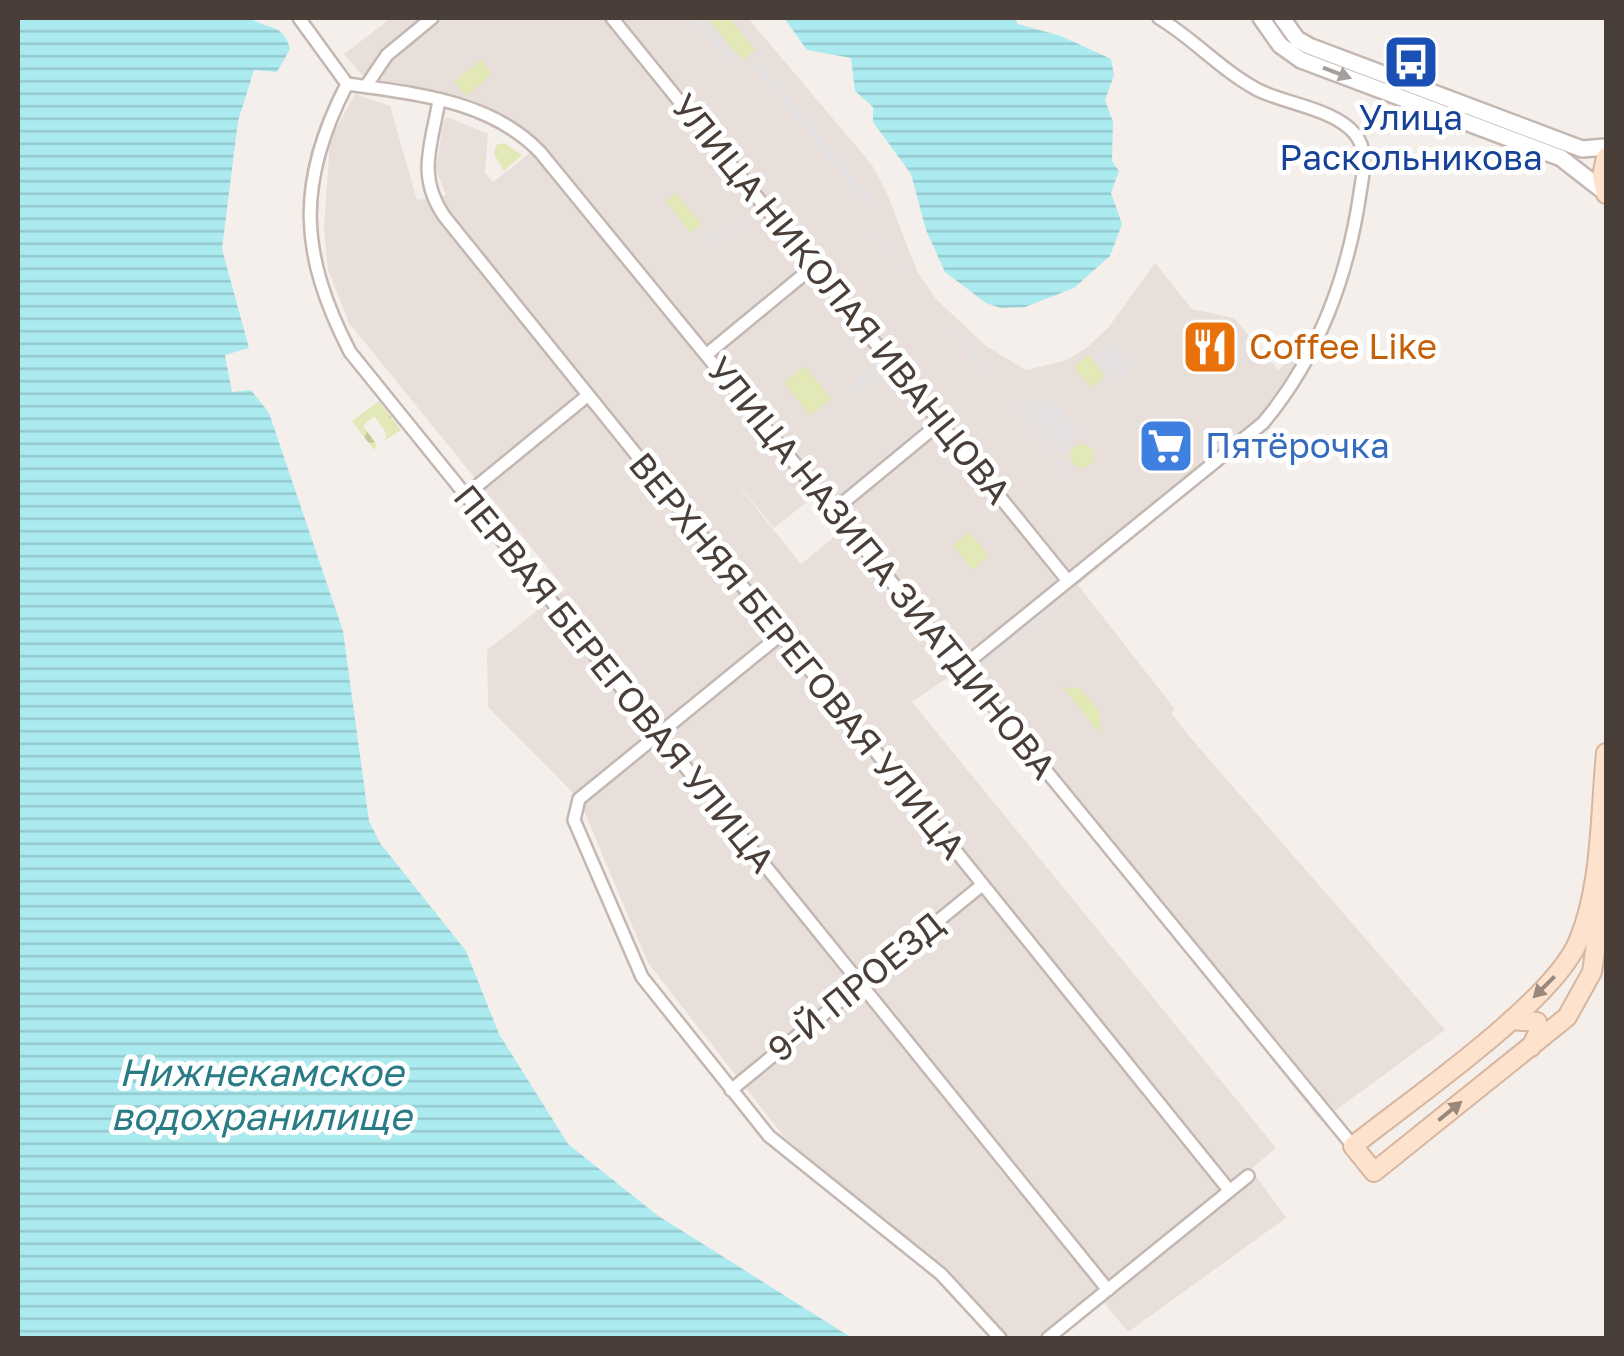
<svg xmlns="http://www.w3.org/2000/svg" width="1624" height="1356" font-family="'Golos Text',sans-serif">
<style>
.residential{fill:#e9dfda}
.forest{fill:url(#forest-firs)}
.park{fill:#e2e8b6}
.parking{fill:#e4e1e0}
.water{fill:url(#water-rules)}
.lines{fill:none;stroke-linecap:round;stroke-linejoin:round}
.minor-casing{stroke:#c4b7b1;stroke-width:16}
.tertiary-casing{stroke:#c4b7b1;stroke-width:20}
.secondary-casing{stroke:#d7b69f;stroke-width:22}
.minor{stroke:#fff;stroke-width:11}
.tertiary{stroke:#fff;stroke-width:15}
.secondary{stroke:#fde2ce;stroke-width:18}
.oneway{fill:#a49e9c}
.oneway2{fill:#9b887c}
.labels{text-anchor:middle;stroke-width:10;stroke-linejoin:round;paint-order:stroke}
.transit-label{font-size:35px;fill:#164399;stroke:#fff}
.street-label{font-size:35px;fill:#4a3e39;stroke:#fff}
.food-label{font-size:35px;fill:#c56008;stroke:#fff;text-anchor:start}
.shop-label{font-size:35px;fill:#366cbe;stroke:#fff;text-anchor:start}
.water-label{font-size:38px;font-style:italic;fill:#297b84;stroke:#fff}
</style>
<defs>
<pattern id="forest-firs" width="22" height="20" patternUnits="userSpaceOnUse" patternTransform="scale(2.5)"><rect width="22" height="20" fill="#e2e8b6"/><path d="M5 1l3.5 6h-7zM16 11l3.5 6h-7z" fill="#c3c89d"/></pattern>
<pattern id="water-rules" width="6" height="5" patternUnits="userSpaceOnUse" patternTransform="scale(2.5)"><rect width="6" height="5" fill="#abeaef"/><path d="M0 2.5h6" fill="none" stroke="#95cace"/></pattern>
</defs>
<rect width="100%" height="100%" fill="#f5efec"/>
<path class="residential" d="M 391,18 L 748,18 L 872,165 L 887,193 L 917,271 L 936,299 L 986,346 L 1026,370 L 1067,360 L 1086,348 L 1108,328 L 1155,263 L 1192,309 L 1234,318 L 1278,370 L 1302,349 L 1323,313 L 1349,235 L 1360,174 L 1357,145 L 1342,128 L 1257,94 L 1181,40 L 1187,31 L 1262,87 L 1344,117 L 1361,135 L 1368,162 L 1353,257 L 1334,313 L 1281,408 L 1257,435 L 1078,585 L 1174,708 L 1172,714 L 1189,736 L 1445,1030 L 1321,1121 L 817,494 L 774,528 L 718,460 L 801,564 L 839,533 L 952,675 L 912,702 L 1276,1148 L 1251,1169 L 1286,1218 L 1128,1332 L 1097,1294 L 1043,1338 L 1007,1338 L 953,1277 L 785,1138 L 648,963 L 579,799 L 488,707 L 487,650 L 565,589 L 349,323 L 328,270 L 324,228 L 330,140 L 355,94 L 390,106 L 417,200 L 446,195 L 436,170 L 443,122 L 448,117 L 488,134 L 485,173 L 493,182 L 540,145 L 518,125 L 472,100 L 378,83 L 360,73 L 344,54 Z"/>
<path class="forest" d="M 379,401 L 401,430 L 384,441 L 387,434 L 374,416 L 363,426 L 377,445 L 374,450 L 352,421 Z"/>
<path class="park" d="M 707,18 L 729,18 L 755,50 L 742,60 Z
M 481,60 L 492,74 L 466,96 L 454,82 Z
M 504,143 L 522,155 L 504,171 L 494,154 L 496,145 Z
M 676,193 L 701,224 L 691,233 L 666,202 Z
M 1088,355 L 1105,376 L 1091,388 L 1074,367 Z
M 805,366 L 831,399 L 810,416 L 784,383 Z
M1070 456a12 12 0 1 1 24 0a12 12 0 1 1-24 0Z
M 969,532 L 989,556 L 972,570 L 953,545 Z
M 1062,687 L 1081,689 L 1100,712 L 1101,735 Z"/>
<path class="parking" d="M 691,18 L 701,18 L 739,65 L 733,70 Z
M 759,60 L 877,205 L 871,211 L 753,66 Z
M 751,212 L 755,217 L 715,250 L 700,232 L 707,226 L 718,239 Z
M 871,225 L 911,274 L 906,278 L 867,229 Z
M 794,270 L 798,275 L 719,340 L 715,335 Z
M 953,326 L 998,381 L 993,385 L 948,329 Z
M 1113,341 L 1135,367 L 1116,383 L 1095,356 Z
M 879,362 L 887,372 L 855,397 L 847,387 Z
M 1052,397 L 1081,434 L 1059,451 L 1021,404 L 1040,399 L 1044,404 Z
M 1012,399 L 1076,479 L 1072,483 L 1007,403 Z
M 921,425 L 925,430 L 845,495 L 841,490 Z
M 1061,595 L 1065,600 L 985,665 L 981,660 Z"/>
<path class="water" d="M 18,18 L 249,18 C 267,29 285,24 290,49 L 277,72 L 254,70 L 238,121 L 222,249 L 249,348 L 225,355 L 232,392 L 251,390 L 269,413 L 343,631 L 369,821 L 380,843 L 466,951 L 499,1034 L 568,1144 L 657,1215 L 852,1338 L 18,1338 Z
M 784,18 L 1015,18 L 1018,24 L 1061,36 L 1111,59 L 1114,75 L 1105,100 L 1113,122 L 1112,161 L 1119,171 L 1111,193 L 1122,224 L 1110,256 L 1074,288 L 1025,307 L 1001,308 L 986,303 L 945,272 L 926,230 L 911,174 L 873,122 L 873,107 L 855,91 L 851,58 L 807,50 Z"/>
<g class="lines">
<g class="minor-casing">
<path id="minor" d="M 299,18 L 347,84
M 612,18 L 1068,581
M 347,84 C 416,94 490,100 540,152 L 1353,1146
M 347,84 C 296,183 299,253 350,352 L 1108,1290
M 366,86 L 387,55 L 432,18
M 439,100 C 432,144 416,175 444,216 L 1229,1190
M 706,355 L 814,266
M 466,495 L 587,396
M 833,511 L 941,422
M 779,636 L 579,799 L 574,820 L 642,977 L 769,1136 L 941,1274 L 1000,1338
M 962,667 L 1263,423 C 1318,358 1348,276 1360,193 C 1363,173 1369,151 1355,134 C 1335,109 1286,104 1258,90 C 1222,71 1194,39 1159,18
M 731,1090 L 982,885
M 1048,1338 L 1248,1176"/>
</g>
<g class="tertiary-casing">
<path id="tertiary" d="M 1261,18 L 1280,45 L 1301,60 L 1561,158 L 1606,193
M 1282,18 L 1297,39 L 1309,46 L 1582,149 L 1606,147"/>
</g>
<g class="secondary-casing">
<path id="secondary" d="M 1606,157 L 1602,176 L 1606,194
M 1606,753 C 1600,813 1602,886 1578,942 C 1552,1003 1409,1101 1353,1146 L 1374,1172 L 1567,1017 L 1592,972 L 1606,875
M 1511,1020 L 1537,1022 L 1539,1031 L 1531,1047"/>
</g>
<use href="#minor" class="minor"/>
<use href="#tertiary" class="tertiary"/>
<use href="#secondary" class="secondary"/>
</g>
<defs><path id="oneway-solid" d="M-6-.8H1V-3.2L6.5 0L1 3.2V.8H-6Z" transform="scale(2.5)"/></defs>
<use class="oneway" href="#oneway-solid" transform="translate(1337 73) rotate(21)"/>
<g class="oneway2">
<use href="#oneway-solid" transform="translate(1544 987) rotate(135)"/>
<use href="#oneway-solid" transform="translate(1450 1111) rotate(-39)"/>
</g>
<defs>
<g id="bus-square" transform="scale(2.875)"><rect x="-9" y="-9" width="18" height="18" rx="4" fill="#1a4fb4" stroke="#fff"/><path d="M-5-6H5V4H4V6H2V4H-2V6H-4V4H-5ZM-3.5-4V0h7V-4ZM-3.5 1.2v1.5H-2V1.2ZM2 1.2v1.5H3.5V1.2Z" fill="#fff"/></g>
<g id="restaurant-square" transform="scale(2.875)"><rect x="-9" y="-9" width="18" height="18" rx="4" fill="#e8710a" stroke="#fff"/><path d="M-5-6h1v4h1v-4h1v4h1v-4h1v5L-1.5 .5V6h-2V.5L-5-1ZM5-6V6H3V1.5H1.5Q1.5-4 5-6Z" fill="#fff"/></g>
<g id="supermarket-square" transform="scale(2.875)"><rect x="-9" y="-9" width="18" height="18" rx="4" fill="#3f7fe0" stroke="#fff"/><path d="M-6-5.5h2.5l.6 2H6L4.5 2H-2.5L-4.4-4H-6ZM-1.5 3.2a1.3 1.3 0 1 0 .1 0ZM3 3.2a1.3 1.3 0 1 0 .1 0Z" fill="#fff"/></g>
</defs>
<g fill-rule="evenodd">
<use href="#bus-square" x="1411" y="62"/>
<use href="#restaurant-square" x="1210" y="347"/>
<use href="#supermarket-square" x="1166" y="446"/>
</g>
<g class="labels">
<g class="transit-label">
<text x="1411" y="130">Улица<tspan x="1411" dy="40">Раскольникова</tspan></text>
</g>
<g class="street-label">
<text transform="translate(841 299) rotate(51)" y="12">УЛИЦА НИКОЛАЯ ИВАНЦОВА</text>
<text transform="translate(881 568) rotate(51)" y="12">УЛИЦА НАЗИПА ЗИАТДИНОВА</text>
<text transform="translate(797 656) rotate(51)" y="12">ВЕРХНЯЯ БЕРЕГОВАЯ УЛИЦА</text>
<text transform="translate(614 679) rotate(51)" y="12">ПЕРВАЯ БЕРЕГОВАЯ УЛИЦА</text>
<text transform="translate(856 987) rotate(-39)" y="12">9-Й ПРОЕЗД</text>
</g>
<g class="food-label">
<text x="1249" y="359">Coffee Like</text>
</g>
<g class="shop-label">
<text x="1205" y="458">Пятёрочка</text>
</g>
<g class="water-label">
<text x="261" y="1086">Нижнекамское<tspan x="261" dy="44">водохранилище</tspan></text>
</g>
</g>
<rect width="1624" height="1356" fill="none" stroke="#4a3e39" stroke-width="40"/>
</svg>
